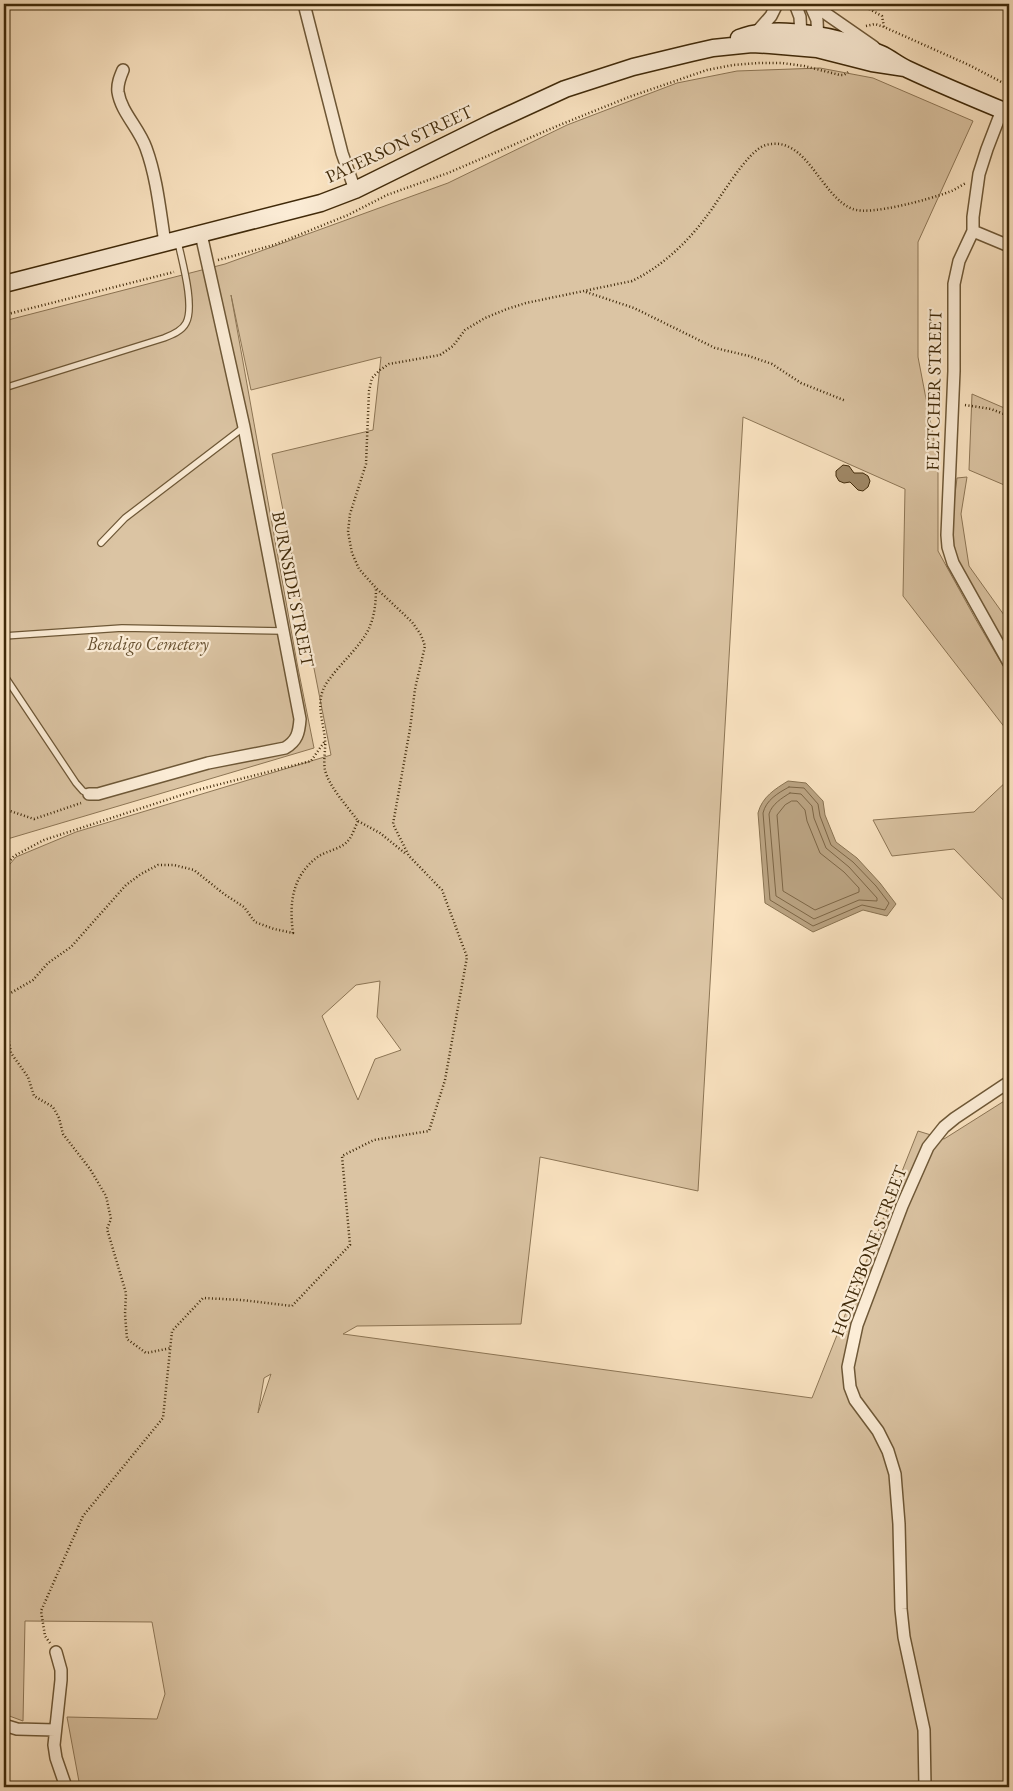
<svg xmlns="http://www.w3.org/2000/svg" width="1013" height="1791" font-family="'EB Garamond',serif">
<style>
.green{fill:#dbc4a3;stroke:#8d7656;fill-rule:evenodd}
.water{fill:#bba483;stroke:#897352}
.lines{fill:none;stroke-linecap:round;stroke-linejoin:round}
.shore{stroke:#7d6646;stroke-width:1}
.building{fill:#a18a69;stroke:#3f2909}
.lane-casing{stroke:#6e5837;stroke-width:8}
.street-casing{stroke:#6e5837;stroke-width:14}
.secondary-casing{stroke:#3f2909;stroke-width:19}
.path{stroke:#3f2909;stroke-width:2.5;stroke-dasharray:1 2.5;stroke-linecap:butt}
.lane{stroke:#fcedd7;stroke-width:5.5}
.street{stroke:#fcedd7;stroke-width:11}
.secondary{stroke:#fcedd7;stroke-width:16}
.labels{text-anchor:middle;stroke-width:4.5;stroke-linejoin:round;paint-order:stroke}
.street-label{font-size:18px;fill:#3f2909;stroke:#fcedd7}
.park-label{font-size:18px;font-style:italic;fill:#665030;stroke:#fcedd7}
</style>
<rect width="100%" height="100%" fill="#fbe4c2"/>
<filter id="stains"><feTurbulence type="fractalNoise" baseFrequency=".004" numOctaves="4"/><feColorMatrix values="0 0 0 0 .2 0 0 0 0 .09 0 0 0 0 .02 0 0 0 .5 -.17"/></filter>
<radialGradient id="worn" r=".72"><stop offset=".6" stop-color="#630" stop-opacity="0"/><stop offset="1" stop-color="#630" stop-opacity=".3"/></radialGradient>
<path class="green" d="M 820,68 L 873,78 L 973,121 L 918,242 L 918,357 L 938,461 L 938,551 L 975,618 L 1009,676 L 1009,733 L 903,596 L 905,489 L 743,417 L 698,1191 L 540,1157 L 521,1324 L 357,1326 L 343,1334 L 812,1398 L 918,1131 L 944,1139 L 1009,1098 L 1009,1787 L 80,1787 L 67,1717 L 157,1719 L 165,1694 L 152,1622 L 25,1621 L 23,1721 L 4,1714 L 4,871 L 16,857 L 76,832 L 331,755 L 272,454 L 373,430 L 381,357 L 251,390 L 231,295 L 297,663 L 314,748 L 4,840 L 4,321 L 225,264 L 448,183 L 567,125 L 677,83 L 737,71 ZM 380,981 L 377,1017 L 401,1050 L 375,1059 L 358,1100 L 322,1016 L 356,985 ZM 271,1374 L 258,1413 L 264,1378 Z
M 972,394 L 1009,410 L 1009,487 L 969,470 Z
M 967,477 L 961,514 L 969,566 L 1009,622 L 1009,652 L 959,563 L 950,537 L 957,478 Z
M 1009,779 L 1009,906 L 954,849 L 892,856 L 873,820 L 974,812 Z"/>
<path class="water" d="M 788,781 L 806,783 L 823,801 L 825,815 L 836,842 L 857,858 L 880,883 L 896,904 L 887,916 L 863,910 L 813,932 L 765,903 L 758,813 C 762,797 775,789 788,781 Z"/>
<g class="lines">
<path class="shore" d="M 789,787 L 804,788 L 818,804 L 820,816 L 831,845 L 853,862 L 876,886 L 889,903 L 885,910 L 862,905 L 813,926 L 770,900 L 763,813 C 766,800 778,793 789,787 Z
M 790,793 L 801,794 L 812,806 L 814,818 L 826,848 L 849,867 L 877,898 L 877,901 L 859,900 L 814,919 L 776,896 L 769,814 C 772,804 782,798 790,793 Z
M 792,801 L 797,801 L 805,810 L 807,821 L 820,853 L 844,872 L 859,888 L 859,892 L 815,910 L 783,891 L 777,815 L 785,805 Z"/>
</g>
<path class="building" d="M 843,465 L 849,466 L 854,473 L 863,473 L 868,476 L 870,481 L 868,487 L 863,491 L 858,490 L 850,482 L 844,483 L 839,481 L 836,476 L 836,471 Z"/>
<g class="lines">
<g class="lane-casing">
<path id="lane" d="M 4,388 L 164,338 C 172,335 182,331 186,323 C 195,306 182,261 178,242
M 101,543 L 125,518 L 244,427
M 4,636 L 122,628 L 283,631
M 4,675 L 76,783 L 83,791 L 89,794"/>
</g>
<g class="street-casing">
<path id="street" d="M 304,4 L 342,153 L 355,190
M 795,4 L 800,17 L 801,38
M 810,4 L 817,20 L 818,43
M 812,4 L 874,47
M 756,33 L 771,16 L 777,4
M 123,70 C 120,77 117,84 118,92 C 121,112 139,128 146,148 C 157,178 160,212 165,243
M 1002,110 L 987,149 L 979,174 L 973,217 L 973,231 L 959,261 L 954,284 L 954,371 L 947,535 L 948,547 L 953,563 L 1009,663
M 973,231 L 1009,246
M 89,794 L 98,794 L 208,763 L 285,748 C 297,741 299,733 300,719 L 244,427 L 201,234
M 56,1652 L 61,1670 L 61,1680 L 54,1745 L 56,1758 L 66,1787
M 4,1725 L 17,1729 L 55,1730
M 925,1787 L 924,1730 L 904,1637 L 901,1609 L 899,1524 L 895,1474 L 888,1451 L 878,1431 L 855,1400 L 850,1387 L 848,1367 L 857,1325 L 902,1206 L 928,1147 L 944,1127 L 955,1118 L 1009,1082"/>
</g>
<g class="secondary-casing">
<path id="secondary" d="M 739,38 C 777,23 844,37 881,54 C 890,58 898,65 907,69 C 941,85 975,99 1009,113
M 4,284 L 321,203 L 355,190 L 491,123 L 565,89 L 633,67 L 691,53 L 713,48 L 752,44 L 770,45 L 817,49 L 872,63 L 905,68"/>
</g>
<path class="path" d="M 860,4 L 882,16 L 884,27
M 866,26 L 875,24 L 884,27 L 969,65 L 1009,86
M 218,260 L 274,245 L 348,215 L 387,195 L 448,173 L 562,124 L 629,97 L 707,70 L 733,65 L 759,63 L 782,63 L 804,66 L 840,75 L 844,75 L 848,72
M 586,292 L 634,308 L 715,348 L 749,356 L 772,364 L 801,383 L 846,401
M 4,315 L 174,272
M 965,405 L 991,409 L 1009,416
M 4,809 L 34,819 L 81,803
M 358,821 L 380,833 L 406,854
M 4,868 L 14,856 L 44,840 L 197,790 L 311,761 L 325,741
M 4,1000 L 9,994 L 33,980 L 48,963 L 71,947 L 126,885 L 141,874 L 158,865 L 174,865 L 194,870 L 224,894 L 244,907 L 255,922 L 274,929 L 293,933 C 289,903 292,875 319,856 C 327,851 340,849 347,842 C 352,837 355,827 358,821 C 348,807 329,787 325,770 C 323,760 326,749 325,739 C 323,720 315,702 326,684 C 339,664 362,646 370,626 C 375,614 376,600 376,588
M 4,1032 L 9,1042 L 11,1053 L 28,1077 L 34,1096 L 53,1107 L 59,1118 L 63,1134 L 90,1169 L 106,1196 L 111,1219 L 107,1229 L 126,1293 L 125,1314 L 127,1339 L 146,1353 L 171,1348
M 50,1643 L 45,1636 L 41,1611 L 83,1516 L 163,1418 L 172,1331 L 203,1298 L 242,1300 L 292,1306 L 350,1245 L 342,1156 L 374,1140 L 429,1131 L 445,1080 L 467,957 L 442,890 L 409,856 L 393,824 L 410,729 L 415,689 L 425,646 L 421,635 L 412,622 L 376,588 L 359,569 L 352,553 L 348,532 L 350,514 L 366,464 L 369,391 L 372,378 L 380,370 L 389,364 L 440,355 L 453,346 L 465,330 L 485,318 L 507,309 L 526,303 L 632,281 C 661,267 687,243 706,217 C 719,201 747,150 766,145 C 807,134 821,198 853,209 C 870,216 930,199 949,192 C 955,190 960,186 966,183"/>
<use href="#lane" class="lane"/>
<use href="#street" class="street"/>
<use href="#secondary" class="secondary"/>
</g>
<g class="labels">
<g class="street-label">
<text transform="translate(399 144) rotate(-25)" y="6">PATERSON STREET</text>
<text transform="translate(934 390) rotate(-89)" y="6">FLETCHER STREET</text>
<text transform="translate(293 589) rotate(79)" y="6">BURNSIDE STREET</text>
<text transform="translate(869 1251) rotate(-69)" y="6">HONEYBONE STREET</text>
</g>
<g class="park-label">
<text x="148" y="650">Bendigo Cemetery</text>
</g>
</g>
<rect width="1013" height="1791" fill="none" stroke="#fbe4c2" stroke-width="20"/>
<rect x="5" y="5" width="1003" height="1781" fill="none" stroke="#3f2909" stroke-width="2.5"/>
<rect x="10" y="10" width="993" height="1771" fill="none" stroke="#3f2909"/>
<rect width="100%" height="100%" filter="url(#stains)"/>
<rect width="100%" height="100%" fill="url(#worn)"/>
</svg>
